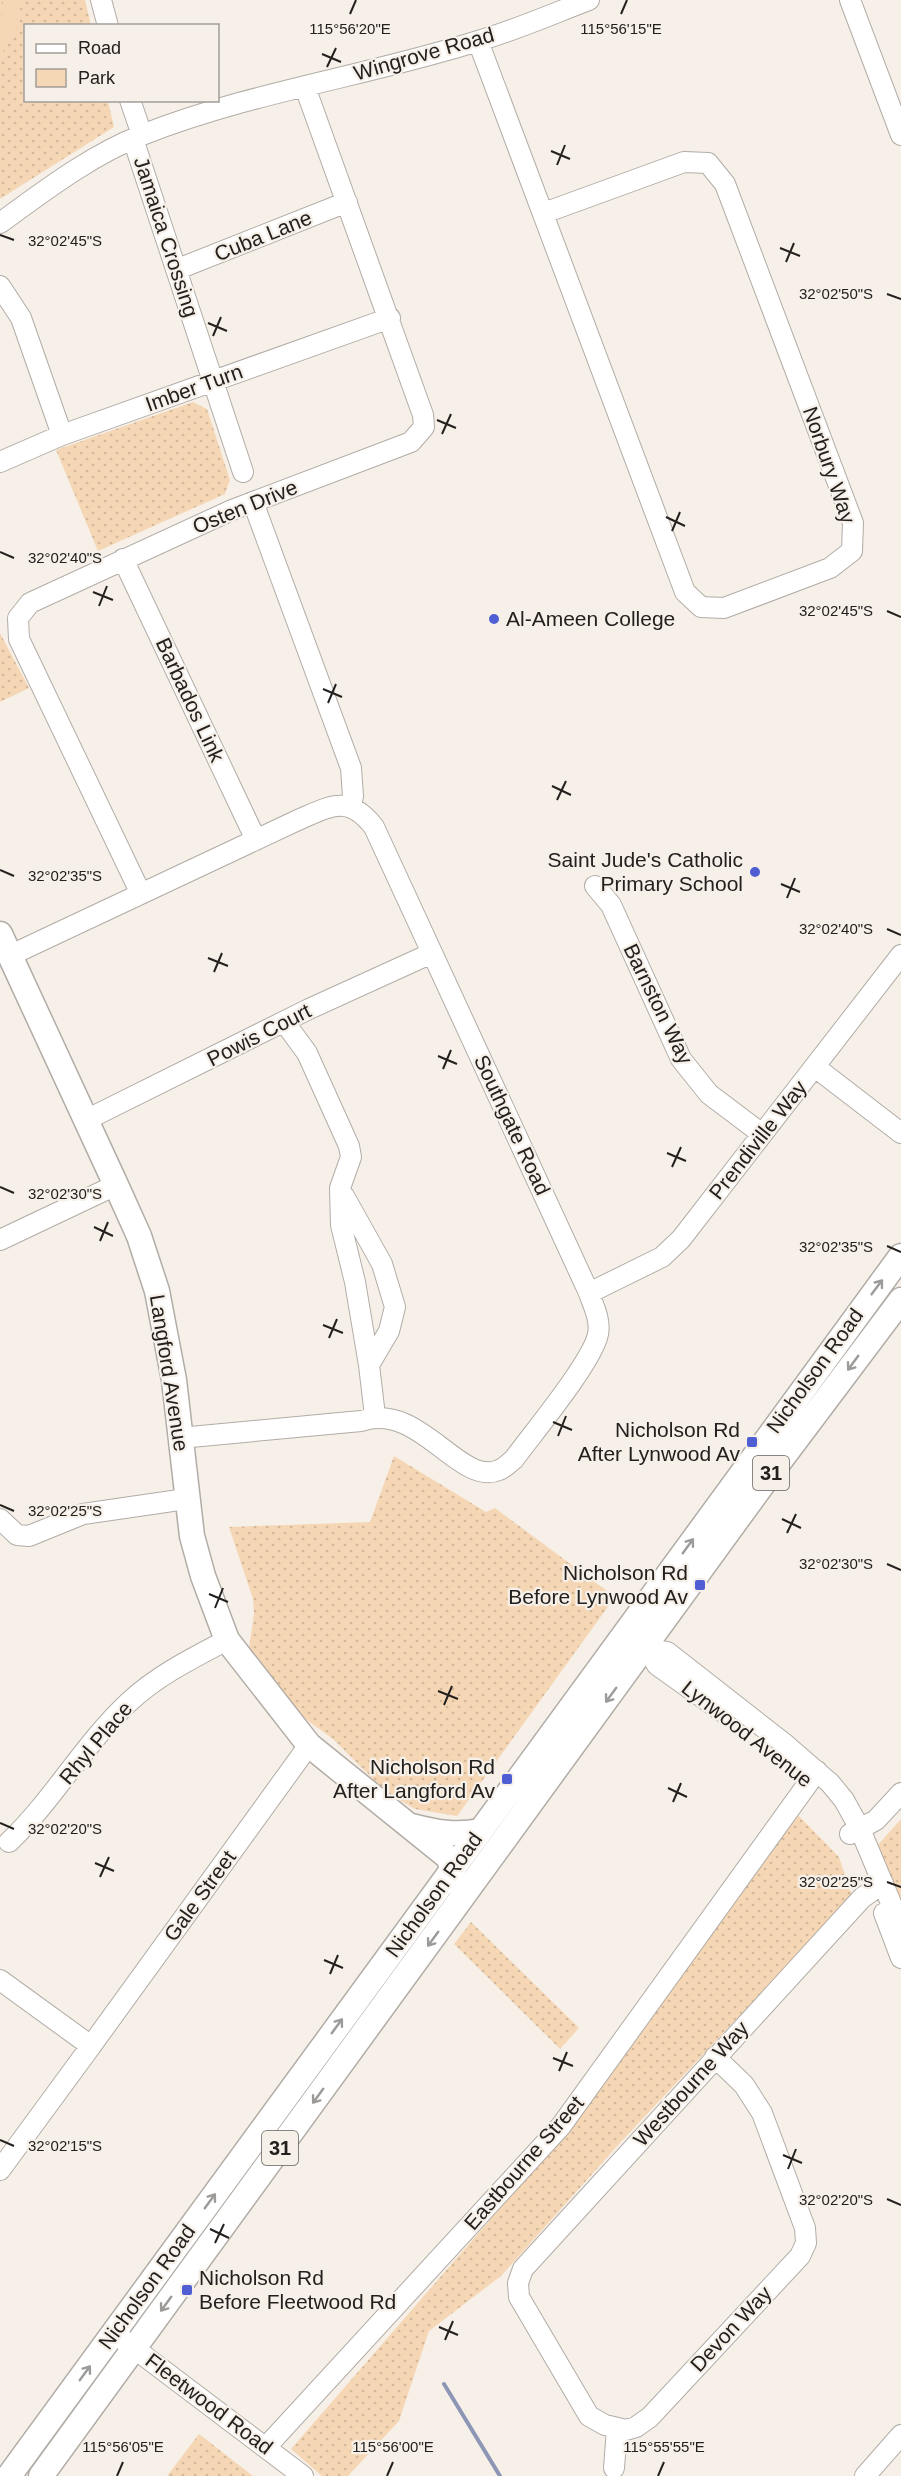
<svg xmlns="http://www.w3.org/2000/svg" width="901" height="2476" font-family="Arial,sans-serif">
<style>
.green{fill:url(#green-dots)}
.pitch{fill:#f6d7b5}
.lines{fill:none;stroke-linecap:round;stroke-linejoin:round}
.stream{stroke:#8e96b6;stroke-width:4}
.minor-casing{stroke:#b2aca6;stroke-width:22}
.major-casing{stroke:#b2aca6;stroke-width:27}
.minor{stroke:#fff;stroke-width:20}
.major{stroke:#fff;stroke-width:24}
.oneway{stroke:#9c9b9a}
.ticks{fill:none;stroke:#23201e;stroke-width:2}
.poi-dot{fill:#505ed4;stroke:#f6f0e9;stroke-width:2}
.labels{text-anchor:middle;stroke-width:4.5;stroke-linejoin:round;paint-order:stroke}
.shield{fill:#f6f0e9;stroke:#625e5b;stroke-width:1.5}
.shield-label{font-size:20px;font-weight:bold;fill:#23201e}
.street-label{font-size:21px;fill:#23201e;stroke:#f6f0e9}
.poi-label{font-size:21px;fill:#23201e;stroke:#f6f0e9;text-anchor:end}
.ticks-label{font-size:15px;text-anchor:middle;fill:#23201e;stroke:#f6f0e9;stroke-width:4.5;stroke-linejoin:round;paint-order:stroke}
</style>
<defs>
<pattern id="green-dots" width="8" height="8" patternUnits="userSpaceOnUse" patternTransform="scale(1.5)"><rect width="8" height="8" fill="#f6d7b5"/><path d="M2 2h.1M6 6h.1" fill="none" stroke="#d3b89b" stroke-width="1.8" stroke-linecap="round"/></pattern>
</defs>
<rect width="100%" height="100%" fill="#f6f0e9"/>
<path class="green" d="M 0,0 L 85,0 L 91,25 L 26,26 L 26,100 L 108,101 L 114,127 L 0,199 Z
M 193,402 L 207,409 L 230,480 L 225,494 L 98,551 L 56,450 Z
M 0,633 L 29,688 L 0,702 Z
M 394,1456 L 486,1512 L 495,1508 L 615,1597 L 457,1816 L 415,1809 L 387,1793 L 333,1739 L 293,1710 L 249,1648 L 254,1613 L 253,1599 L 229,1527 L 370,1522 Z
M 793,1810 L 839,1857 L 852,1896 L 619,2144 L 501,2276 L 429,2331 L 399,2421 L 348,2476 L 322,2476 L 291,2449 L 522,2183 L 596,2090 Z
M 901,1819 L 901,1918 L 876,1847 Z
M 471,1922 L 579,2028 L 560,2049 L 454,1944 Z
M 199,2434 L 253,2476 L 167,2476 Z"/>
<path class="pitch" d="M 3,0 L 22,1 L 16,28 L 0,57 Z"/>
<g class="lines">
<path class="stream" d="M 444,2384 L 500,2476"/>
<g class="minor-casing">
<path id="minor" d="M 101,0 L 108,26
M 850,0 L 901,135
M 478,41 L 685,592 L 701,607 L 724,608 L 830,568 L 852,551 L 853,523 L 725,184 L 708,163 L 684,162 L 544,213
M 130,100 L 142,135
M 133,139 L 243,472
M 0,223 C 44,191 91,155 142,135 C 251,92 367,76 478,41 C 516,30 552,14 589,0
M 178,269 L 347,202
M 0,286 L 21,318 L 62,435
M 0,462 L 62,435 L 390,318
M 253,502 L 351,768 L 353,796 L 351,806
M 123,559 L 256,840
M 595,886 L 611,905 L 681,1059 L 709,1094 L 762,1134
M 141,894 L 19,639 L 18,618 L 30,603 L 232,510 L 411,442 L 424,427 L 423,415 L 305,87
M 11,955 L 298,820 C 331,806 348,794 374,827 L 589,1293 C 593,1305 601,1320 598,1334 C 593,1361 533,1433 514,1459 C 510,1462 505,1468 499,1470 C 459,1487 420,1401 361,1421 L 180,1438
M 285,1023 L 307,1053 L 349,1146 L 351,1157 L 340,1188 L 341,1225 L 355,1282 L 369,1365
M 815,1067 L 901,1133
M 86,1120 L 309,1009 L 432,953
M 344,1196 L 382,1264 L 395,1307 L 389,1331 L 369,1365 L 375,1416
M 0,1240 L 116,1185
M 589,1293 L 662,1257 L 681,1239 L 901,955
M 0,1519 L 17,1535 L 29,1536 L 83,1514 L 186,1499
M 643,1642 L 657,1665 L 723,1712
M 630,1649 L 645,1648 L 667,1652 L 786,1745 L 830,1783 L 844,1800 L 860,1829 L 901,1927
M 850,1834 L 876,1820 L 901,1793
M 9,1842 C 54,1799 84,1744 129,1702 C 158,1675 193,1658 227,1640
M 884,1913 L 901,1958
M 0,1980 L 91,2046 L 0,2170
M 91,2046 L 309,1745
M 715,2057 L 744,2085 L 762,2113 L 805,2228 L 806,2243 L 800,2256 L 650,2417 L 636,2427 L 626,2430 L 605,2425 L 589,2416 L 519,2297 L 518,2283 L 523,2269 L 862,1898 L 883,1883
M 114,2333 L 303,2476
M 267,2446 L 561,2126 L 817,1771
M 614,2468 L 617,2429
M 865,2476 L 901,2435"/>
</g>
<g class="major-casing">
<path id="major" d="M 0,934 L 116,1185 L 139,1236 L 157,1291 L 174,1380 L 192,1536 L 203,1576 L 227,1640 L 309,1745 L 449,1858 L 455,1882
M 412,1826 C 435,1832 456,1836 480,1831
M 9,2476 L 901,1256
M 41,2476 L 768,1477 L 901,1300"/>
</g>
<use href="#minor" class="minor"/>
<use href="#major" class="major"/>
</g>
<defs><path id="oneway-shaft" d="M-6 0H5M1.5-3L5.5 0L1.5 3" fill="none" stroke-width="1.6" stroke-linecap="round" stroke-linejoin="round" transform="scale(1.5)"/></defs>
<g class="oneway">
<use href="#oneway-shaft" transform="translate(877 1287) rotate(-53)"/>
<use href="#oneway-shaft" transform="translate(853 1363) rotate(126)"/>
<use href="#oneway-shaft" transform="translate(688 1546) rotate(-54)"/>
<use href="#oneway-shaft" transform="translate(611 1695) rotate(126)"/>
<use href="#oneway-shaft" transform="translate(433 1939) rotate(126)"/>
<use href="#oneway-shaft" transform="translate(337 2026) rotate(-54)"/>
<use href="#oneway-shaft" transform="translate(318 2096) rotate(126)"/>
<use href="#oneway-shaft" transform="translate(210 2201) rotate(-54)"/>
<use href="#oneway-shaft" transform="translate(166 2304) rotate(126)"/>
<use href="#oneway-shaft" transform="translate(85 2373) rotate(-54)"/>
</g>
<path class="ticks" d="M 350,14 L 356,0M 621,14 L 627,0M 322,54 L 341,62M 327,67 L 336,48M 551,151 L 570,159M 557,165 L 565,145M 0,235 L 14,240M 780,248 L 800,256M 786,262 L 794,243M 887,294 L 901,299M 208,323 L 227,331M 213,336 L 221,317M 437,420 L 456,428M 442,434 L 451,414M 666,517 L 685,526M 672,531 L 680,512M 0,552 L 14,558M 93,592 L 113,600M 99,606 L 107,586M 887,611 L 901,617M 323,689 L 342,697M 328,703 L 336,684M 552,786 L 571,795M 557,800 L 566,781M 0,870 L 14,876M 781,884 L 800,892M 787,898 L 795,878M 887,929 L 901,935M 208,958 L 228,966M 214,972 L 222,953M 438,1056 L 457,1064M 443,1069 L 451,1050M 667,1153 L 686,1161M 672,1167 L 681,1147M 0,1187 L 14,1193M 94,1227 L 113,1236M 100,1241 L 108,1222M 887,1246 L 901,1252M 323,1325 L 343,1333M 329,1338 L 337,1319M 553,1422 L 572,1430M 558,1436 L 566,1416M 0,1505 L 14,1511M 782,1519 L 801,1528M 787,1533 L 796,1514M 887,1564 L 901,1570M 209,1594 L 228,1602M 215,1608 L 223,1588M 438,1691 L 458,1699M 444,1705 L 452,1686M 668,1788 L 687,1797M 673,1802 L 681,1783M 0,1823 L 14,1829M 95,1863 L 114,1871M 100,1877 L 109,1857M 887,1882 L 901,1887M 324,1960 L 343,1968M 330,1974 L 338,1955M 553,2058 L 573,2066M 559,2071 L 567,2052M 0,2140 L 14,2146M 783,2155 L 802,2163M 788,2169 L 796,2149M 887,2199 L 901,2205M 210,2229 L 229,2238M 215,2243 L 224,2224M 439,2327 L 458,2335M 445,2340 L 453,2321M 117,2476 L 123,2462M 387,2476 L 393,2462M 658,2476 L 664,2462"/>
<g class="poi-dot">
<circle cx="494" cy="619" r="6"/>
<circle cx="755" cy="872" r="6"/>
<rect x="746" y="1436" width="12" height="12" rx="3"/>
<rect x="694" y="1579" width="12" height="12" rx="3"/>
<rect x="501" y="1773" width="12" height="12" rx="3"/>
<rect x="181" y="2284" width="12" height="12" rx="3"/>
</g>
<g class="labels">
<g class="shield">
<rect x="753" y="1456" width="36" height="34" rx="4.5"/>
<rect x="262" y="2131" width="36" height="34" rx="4.5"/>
</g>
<g class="shield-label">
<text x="771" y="1480">31</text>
<text x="280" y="2155">31</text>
</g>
<g class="street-label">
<text transform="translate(424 54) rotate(-16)" y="7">Wingrove Road</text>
<text transform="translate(263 236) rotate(-22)" y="7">Cuba Lane</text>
<text transform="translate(166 237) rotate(72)" y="7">Jamaica Crossing</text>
<text transform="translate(194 388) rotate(-20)" y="7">Imber Turn</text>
<text transform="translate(829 465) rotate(71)" y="7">Norbury Way</text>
<text transform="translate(245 507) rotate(-22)" y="7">Osten Drive</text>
<text transform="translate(190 700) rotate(65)" y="7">Barbados Link</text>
<text transform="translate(658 1004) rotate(64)" y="7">Barnston Way</text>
<text transform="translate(259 1035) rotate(-27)" y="7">Powis Court</text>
<text transform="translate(512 1125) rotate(65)" y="7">Southgate Road</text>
<text transform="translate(758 1140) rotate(-52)" y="7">Prendiville Way</text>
<text transform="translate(815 1371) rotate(-54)" y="7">Nicholson Road</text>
<text transform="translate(169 1373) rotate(81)" y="7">Langford Avenue</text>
<text transform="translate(747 1734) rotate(38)" y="7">Lynwood Avenue</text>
<text transform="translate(96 1743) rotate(-50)" y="7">Rhyl Place</text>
<text transform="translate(434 1895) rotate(-54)" y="7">Nicholson Road</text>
<text transform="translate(200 1896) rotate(-54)" y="7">Gale Street</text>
<text transform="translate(691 2084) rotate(-48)" y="7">Westbourne Way</text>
<text transform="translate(524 2163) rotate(-49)" y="7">Eastbourne Street</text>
<text transform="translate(147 2287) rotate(-54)" y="7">Nicholson Road</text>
<text transform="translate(731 2329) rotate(-47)" y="7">Devon Way</text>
<text transform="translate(209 2404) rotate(37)" y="7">Fleetwood Road</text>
</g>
<g class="poi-label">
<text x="506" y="626" text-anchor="start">Al-Ameen College</text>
<text x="743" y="867">Saint Jude's Catholic<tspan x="743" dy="24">Primary School</tspan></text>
<text x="740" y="1437">Nicholson Rd<tspan x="740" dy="24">After Lynwood Av</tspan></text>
<text x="688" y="1580">Nicholson Rd<tspan x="688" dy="24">Before Lynwood Av</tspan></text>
<text x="495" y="1774">Nicholson Rd<tspan x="495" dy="24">After Langford Av</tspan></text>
<text x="199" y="2285" text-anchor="start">Nicholson Rd<tspan x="199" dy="24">Before Fleetwood Rd</tspan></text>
</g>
</g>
<g class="ticks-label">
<text x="350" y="34">115°56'20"E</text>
<text x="621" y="34">115°56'15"E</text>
<text x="65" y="246">32°02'45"S</text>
<text x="836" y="299">32°02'50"S</text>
<text x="65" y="563">32°02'40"S</text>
<text x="836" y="616">32°02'45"S</text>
<text x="65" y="881">32°02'35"S</text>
<text x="836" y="934">32°02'40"S</text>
<text x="65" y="1199">32°02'30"S</text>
<text x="836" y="1252">32°02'35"S</text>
<text x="65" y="1516">32°02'25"S</text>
<text x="836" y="1569">32°02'30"S</text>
<text x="65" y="1834">32°02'20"S</text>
<text x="836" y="1887">32°02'25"S</text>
<text x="65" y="2151">32°02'15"S</text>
<text x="836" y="2205">32°02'20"S</text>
<text x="123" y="2452">115°56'05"E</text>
<text x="393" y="2452">115°56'00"E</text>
<text x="664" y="2452">115°55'55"E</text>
</g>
<rect x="24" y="24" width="195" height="78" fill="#f6f0e9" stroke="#a29d98" stroke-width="1.5"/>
<rect x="36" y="44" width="30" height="9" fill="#ffffff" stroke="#a29d98" stroke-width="1.5"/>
<text x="78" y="54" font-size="18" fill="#23201e">Road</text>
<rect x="36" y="69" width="30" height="18" fill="#f6d7b5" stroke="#a29d98" stroke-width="1.5"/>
<text x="78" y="84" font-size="18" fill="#23201e">Park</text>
</svg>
